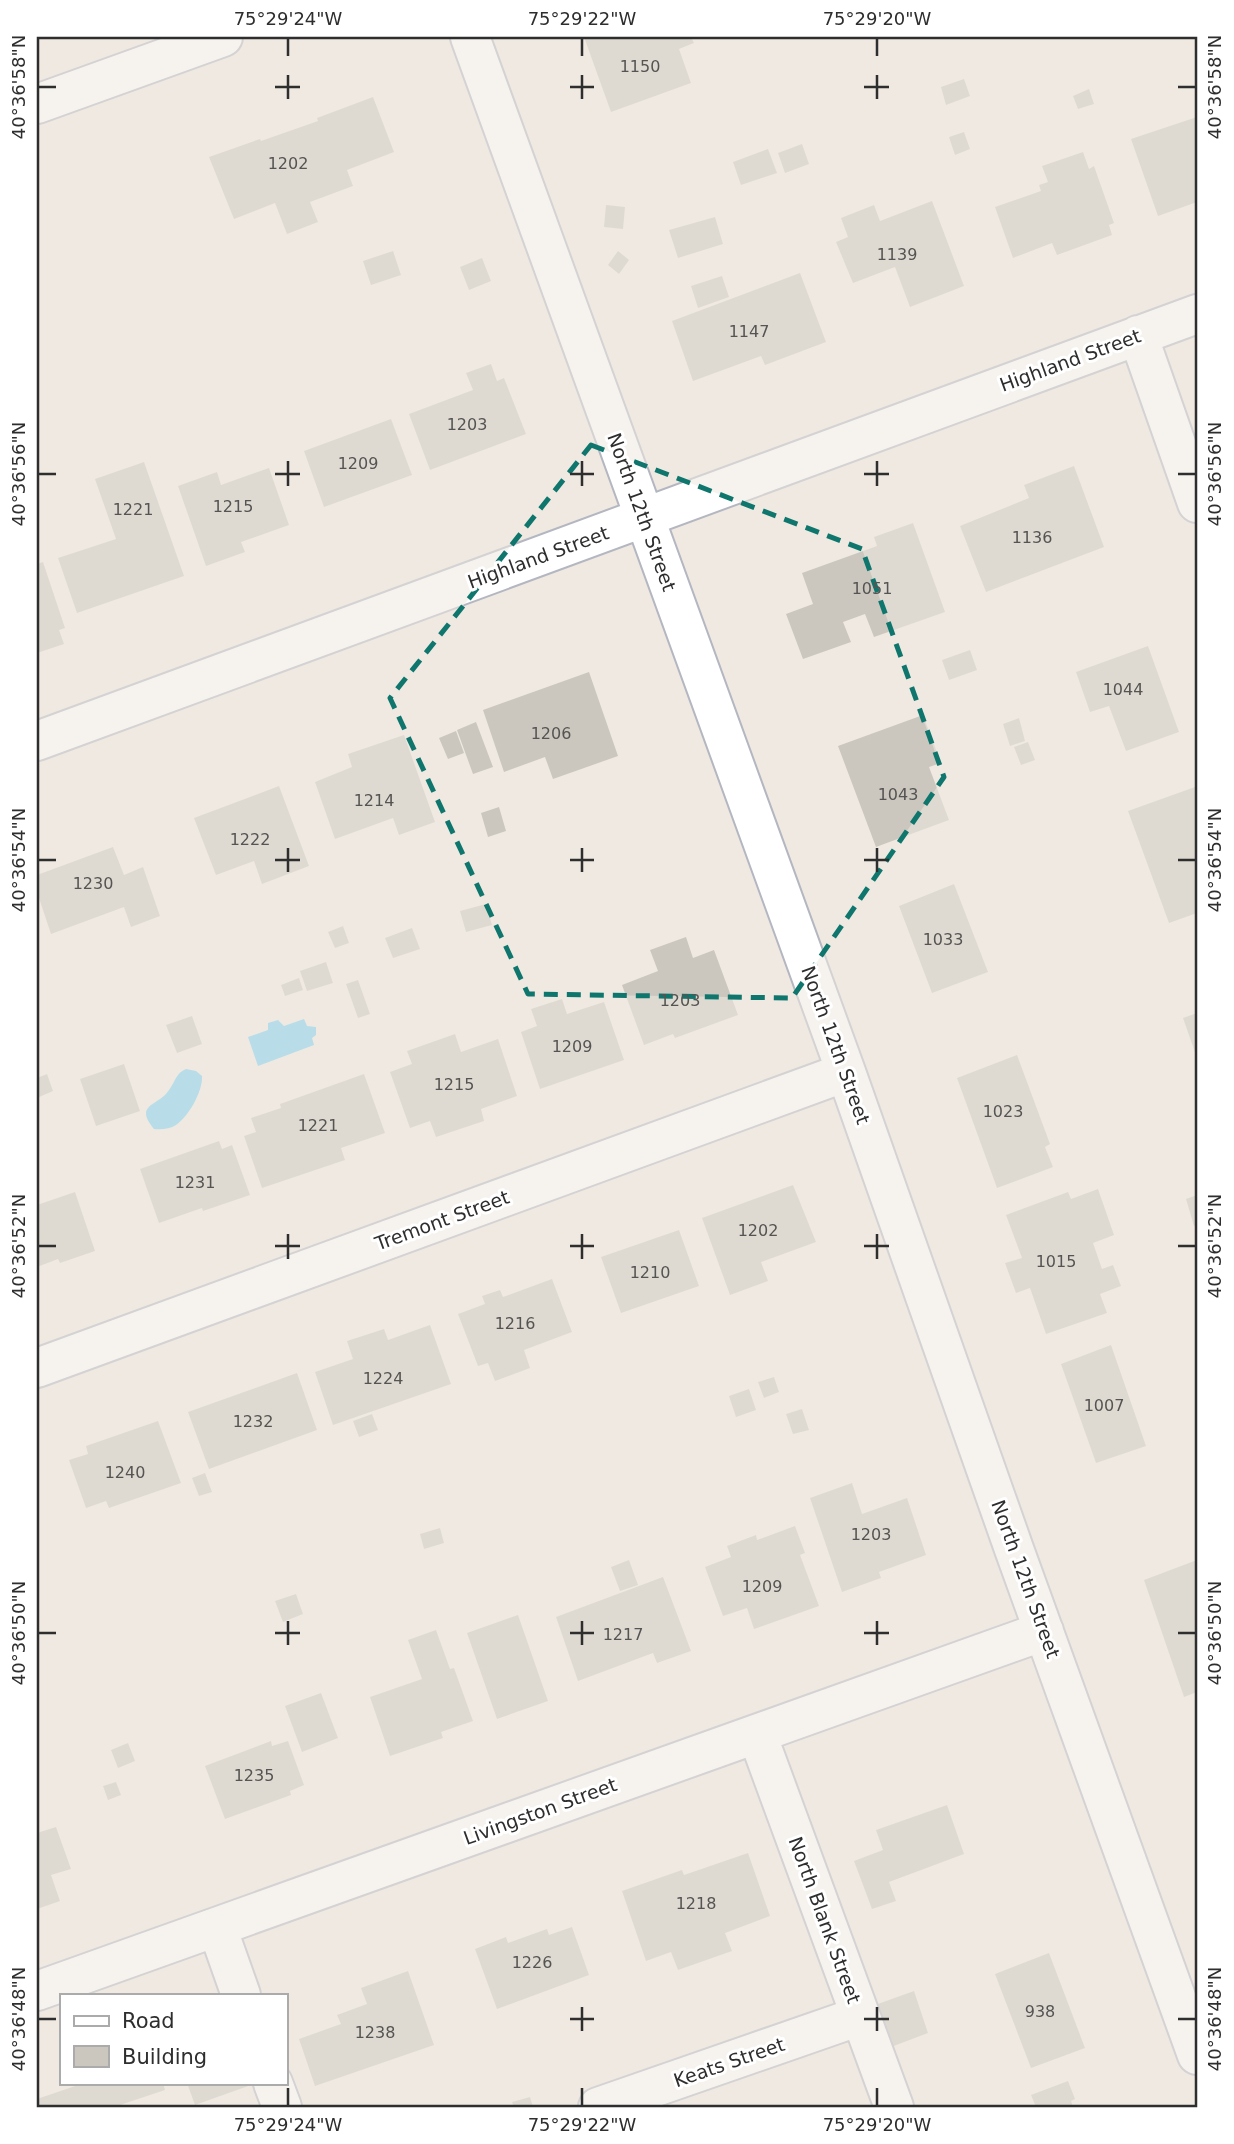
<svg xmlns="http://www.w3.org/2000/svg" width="1234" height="2144" font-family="'DejaVu Sans',sans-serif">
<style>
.water{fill:#75cff0}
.building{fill:#cbc7bf}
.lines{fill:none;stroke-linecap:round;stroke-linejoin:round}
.minor-casing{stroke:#b4b7c1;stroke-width:42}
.minor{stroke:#fff;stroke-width:38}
.marked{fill:none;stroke:#0f766e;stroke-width:5;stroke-dasharray:14 9;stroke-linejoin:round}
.ticks{fill:none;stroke:#2e2e2e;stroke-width:2.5}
.labels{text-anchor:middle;stroke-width:6;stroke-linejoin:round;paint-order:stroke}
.number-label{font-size:16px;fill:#555452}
.street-label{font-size:19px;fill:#2e2e2e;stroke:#fff}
.neatline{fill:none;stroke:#2e2e2e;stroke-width:2.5}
.ticks-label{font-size:18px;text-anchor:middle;fill:#2e2e2e}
</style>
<rect width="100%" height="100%" fill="#efe9e1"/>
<path class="water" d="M 304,1019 L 307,1026 L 316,1027 L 316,1035 L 312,1038 L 314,1045 L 258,1066 L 248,1037 L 268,1030 L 268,1023 L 278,1020 L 284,1026 Z
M 186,1069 L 196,1071 L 202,1076 C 203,1091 189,1116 176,1125 C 170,1129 161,1130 154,1129 C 133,1104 159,1106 169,1090 C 175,1082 176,1073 186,1069 Z"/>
<path class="building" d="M 584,37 L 691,37 L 694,43 L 679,49 L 691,83 L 611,112 Z
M 964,79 L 970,96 L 946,105 L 941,87 Z
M 1089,89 L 1094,104 L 1078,109 L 1073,96 Z
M 373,97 L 394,152 L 347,170 L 353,186 L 310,202 L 318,222 L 287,234 L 275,203 L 234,219 L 209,157 L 260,139 L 261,141 L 318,121 L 317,118 Z
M 1197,117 L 1197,202 L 1158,216 L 1131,139 Z
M 964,132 L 970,149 L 955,155 L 949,137 Z
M 802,144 L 809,164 L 785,173 L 778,153 Z
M 768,149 L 777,173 L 741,185 L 733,162 Z
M 1083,152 L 1089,169 L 1094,166 L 1114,223 L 1109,225 L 1112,235 L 1057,255 L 1052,243 L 1013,258 L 995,207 L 1041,191 L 1039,185 L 1048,182 L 1042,166 Z
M 932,201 L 964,286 L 910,307 L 895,267 L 853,283 L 836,242 L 848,237 L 841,218 L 874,205 L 880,221 Z
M 606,205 L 625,207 L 623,229 L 604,227 Z
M 715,217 L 723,244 L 678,258 L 669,230 Z
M 393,251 L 401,275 L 371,285 L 363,261 Z
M 618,251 L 629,260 L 619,274 L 608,265 Z
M 482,258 L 491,281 L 469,290 L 460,267 Z
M 800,273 L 826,342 L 765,365 L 761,356 L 693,381 L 672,321 Z
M 722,276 L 729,297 L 698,308 L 691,286 Z
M 491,364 L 497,381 L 504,378 L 526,434 L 430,470 L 409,414 L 473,390 L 466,373 Z
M 391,419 L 412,475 L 324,507 L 304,451 Z
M 144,462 L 184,576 L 77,613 L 58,558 L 116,539 L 95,479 Z
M 1074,466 L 1104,547 L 986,592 L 960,526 L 1029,498 L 1024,485 Z
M 269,468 L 289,525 L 241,542 L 245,552 L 206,566 L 178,486 L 217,472 L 221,485 Z
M 913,523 L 945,612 L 874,637 L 865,614 L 843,622 L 851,642 L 803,659 L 786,614 L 813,604 L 802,573 L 877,546 L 874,537 Z
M 43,562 L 65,628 L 59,630 L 64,644 L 37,653 L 37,564 Z
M 1148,646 L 1179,732 L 1126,751 L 1109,706 L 1090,712 L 1076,672 Z
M 970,650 L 977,670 L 949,680 L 942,660 Z
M 589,672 L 618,756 L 553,779 L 545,757 L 504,772 L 483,710 Z
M 923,715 L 941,763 L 929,767 L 949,820 L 876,847 L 838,746 Z
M 1019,718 L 1025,741 L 1010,746 L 1003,724 Z
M 476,722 L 493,767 L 473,774 L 457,730 Z
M 456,731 L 464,753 L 448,759 L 439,738 Z
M 404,735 L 435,822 L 399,835 L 393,818 L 335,839 L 315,782 L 352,767 L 348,754 Z
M 1028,742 L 1035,760 L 1021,765 L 1014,747 Z
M 279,786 L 309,866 L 262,884 L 254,861 L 216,875 L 194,818 Z
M 1195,787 L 1197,793 L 1197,913 L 1169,923 L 1128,811 Z
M 499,807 L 506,831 L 488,837 L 481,813 Z
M 113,847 L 124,875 L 143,867 L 160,916 L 131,927 L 124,907 L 51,934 L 37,892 L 37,875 Z
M 954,884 L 988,972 L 932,993 L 899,906 Z
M 486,904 L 492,925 L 466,932 L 460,911 Z
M 343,926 L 349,943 L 335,948 L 328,932 Z
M 412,928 L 420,949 L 393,958 L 385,938 Z
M 686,937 L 693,958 L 714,950 L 738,1015 L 675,1038 L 673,1034 L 644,1045 L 622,985 L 658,971 L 650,950 Z
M 326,962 L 333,983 L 307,991 L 300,971 Z
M 299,978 L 303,990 L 285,996 L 281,985 Z
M 358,980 L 370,1014 L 358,1018 L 346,984 Z
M 562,999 L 567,1014 L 604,1002 L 624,1060 L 540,1089 L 521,1032 L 537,1026 L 531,1009 Z
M 1197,1013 L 1197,1058 L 1183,1018 Z
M 192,1016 L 202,1044 L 177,1053 L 166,1025 Z
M 455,1034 L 461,1052 L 498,1039 L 517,1096 L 481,1109 L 484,1121 L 436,1137 L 430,1121 L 410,1128 L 390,1072 L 412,1064 L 407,1051 Z
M 1017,1055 L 1050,1144 L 1045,1147 L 1053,1167 L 997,1188 L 957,1078 Z
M 124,1064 L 140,1111 L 96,1126 L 80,1079 Z
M 47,1074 L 53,1091 L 37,1098 L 37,1078 Z
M 364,1074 L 385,1133 L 341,1148 L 345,1160 L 262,1188 L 244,1136 L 256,1132 L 251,1118 L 281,1108 L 280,1104 Z
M 219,1141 L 222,1149 L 232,1145 L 250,1195 L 203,1211 L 202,1208 L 159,1223 L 140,1169 Z
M 793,1185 L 816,1242 L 761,1262 L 768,1281 L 730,1295 L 702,1218 Z
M 1098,1189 L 1114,1235 L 1093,1243 L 1102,1269 L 1113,1265 L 1121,1286 L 1100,1294 L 1107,1313 L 1046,1334 L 1030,1288 L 1016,1293 L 1005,1263 L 1022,1258 L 1006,1215 L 1068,1192 L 1071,1199 Z
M 75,1192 L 95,1251 L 60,1263 L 58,1259 L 37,1267 L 37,1205 Z
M 1197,1195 L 1197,1225 L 1194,1226 L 1186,1199 Z
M 679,1230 L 699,1286 L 621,1313 L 601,1257 Z
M 552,1279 L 572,1332 L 524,1350 L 530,1368 L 495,1381 L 488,1363 L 478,1366 L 458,1314 L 485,1304 L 482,1296 L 500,1290 L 503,1297 Z
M 430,1325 L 451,1384 L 333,1425 L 315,1372 L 353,1359 L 347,1341 L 384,1329 L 388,1340 Z
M 1111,1345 L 1146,1446 L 1096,1463 L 1061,1364 Z
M 297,1373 L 317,1430 L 209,1469 L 188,1412 Z
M 774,1377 L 779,1392 L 764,1398 L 758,1382 Z
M 749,1389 L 756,1410 L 736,1417 L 729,1396 Z
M 802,1409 L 809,1430 L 793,1434 L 786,1414 Z
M 372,1414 L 378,1430 L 359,1437 L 353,1421 Z
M 158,1421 L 181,1483 L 109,1508 L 106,1501 L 86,1508 L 69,1460 L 88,1454 L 86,1446 Z
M 205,1473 L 212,1492 L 199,1496 L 192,1478 Z
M 852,1483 L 862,1514 L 907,1498 L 926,1555 L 879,1572 L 881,1578 L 842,1592 L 810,1498 Z
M 795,1526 L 805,1553 L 800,1555 L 819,1606 L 754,1629 L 747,1608 L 723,1616 L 705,1567 L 731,1557 L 727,1546 L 756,1535 L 757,1540 Z
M 440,1528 L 444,1543 L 424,1549 L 420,1534 Z
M 629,1560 L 638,1585 L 620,1591 L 611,1567 Z
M 1197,1560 L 1197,1692 L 1184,1697 L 1144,1580 Z
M 663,1577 L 691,1651 L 657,1663 L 653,1653 L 578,1681 L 556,1617 Z
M 296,1594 L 303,1614 L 283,1622 L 275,1601 Z
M 518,1615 L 548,1701 L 497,1719 L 467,1633 Z
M 436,1630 L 450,1669 L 454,1668 L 473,1721 L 441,1732 L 443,1738 L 390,1756 L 370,1697 L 422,1679 L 408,1640 Z
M 321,1693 L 338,1738 L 302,1752 L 285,1706 Z
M 271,1741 L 272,1746 L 288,1741 L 304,1785 L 290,1791 L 291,1795 L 225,1819 L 205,1766 Z
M 128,1743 L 135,1761 L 118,1768 L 111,1750 Z
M 116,1782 L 121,1795 L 108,1800 L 103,1786 Z
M 947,1805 L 964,1854 L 889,1882 L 896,1901 L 872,1909 L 854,1861 L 883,1850 L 876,1830 Z
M 56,1827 L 71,1869 L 51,1875 L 60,1901 L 37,1909 L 37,1833 Z
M 748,1853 L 770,1916 L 725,1933 L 732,1951 L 678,1970 L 671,1952 L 646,1961 L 622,1891 L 682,1870 L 684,1875 Z
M 572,1927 L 589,1975 L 497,2009 L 475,1949 L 506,1937 L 508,1943 L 547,1929 L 549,1935 Z
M 1049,1953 L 1085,2048 L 1031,2068 L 995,1974 Z
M 408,1971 L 434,2045 L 315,2086 L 299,2039 L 341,2024 L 337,2015 L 367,2004 L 361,1988 Z
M 914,1991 L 928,2033 L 891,2047 L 875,2005 Z
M 1068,2081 L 1075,2099 L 1071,2101 L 1073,2107 L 1036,2107 L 1031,2095 Z
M 84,2083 L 163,2083 L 165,2090 L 114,2107 L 37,2107 L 37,2099 Z
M 187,2083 L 257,2083 L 195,2105 Z
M 530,2097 L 533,2107 L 514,2107 L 512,2102 Z"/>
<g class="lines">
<g class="minor-casing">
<path id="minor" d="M 470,37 L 846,1072 L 1014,1549 L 1197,2055
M 37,104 L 223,37
M 1138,335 L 1197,503
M 37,741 L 1197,314
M 37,1368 L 846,1072
M 757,1734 L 894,2107
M 217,1927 L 241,1995
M 37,1991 L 1044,1631
M 273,2083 L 282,2107
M 598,2107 L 860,2016"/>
</g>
<use href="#minor" class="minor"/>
</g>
<path d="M0 0H1234V2144H0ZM 591,445 L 862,549 L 944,777 L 792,998 L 528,994 L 390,698 Z" fill="#efe9e1" fill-opacity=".55" fill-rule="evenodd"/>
<path class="marked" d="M 591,445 L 862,549 L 944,777 L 792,998 L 528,994 L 390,698 Z"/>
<path class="ticks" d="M 288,38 L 288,56M 582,38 L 582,56M 877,38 L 877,56M 288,75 L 288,99M 582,75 L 582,99M 877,75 L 877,99M 38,87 L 56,87M 275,87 L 300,87M 570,87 L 594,87M 864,87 L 889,87M 1178,87 L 1196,87M 288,461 L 288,486M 582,461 L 582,486M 877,461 L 877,486M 38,474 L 56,474M 275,474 L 300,474M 570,474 L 594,474M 864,474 L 889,474M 1178,474 L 1196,474M 288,848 L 288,872M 582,848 L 582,872M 877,848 L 877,872M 38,860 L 56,860M 275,860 L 300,860M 570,860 L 594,860M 864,860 L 889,860M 1178,860 L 1196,860M 288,1234 L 288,1259M 582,1234 L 582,1259M 877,1234 L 877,1259M 38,1246 L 56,1246M 275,1246 L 300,1246M 570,1246 L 594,1246M 864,1246 L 889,1246M 1178,1246 L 1196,1246M 288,1621 L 288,1645M 582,1621 L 582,1645M 877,1621 L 877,1645M 38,1633 L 56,1633M 275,1633 L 300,1633M 570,1633 L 594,1633M 864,1633 L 889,1633M 1178,1633 L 1196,1633M 582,2007 L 582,2031M 877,2007 L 877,2031M 38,2019 L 56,2019M 570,2019 L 594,2019M 864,2019 L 889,2019M 1178,2019 L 1196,2019M 288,2088 L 288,2106M 582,2088 L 582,2106M 877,2088 L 877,2106"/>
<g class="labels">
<g class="number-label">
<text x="640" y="72">1150</text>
<text x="288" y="169">1202</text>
<text x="897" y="260">1139</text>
<text x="749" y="337">1147</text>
<text x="467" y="430">1203</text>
<text x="358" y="469">1209</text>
<text x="233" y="512">1215</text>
<text x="133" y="515">1221</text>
<text x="1032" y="543">1136</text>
<text x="872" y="594">1051</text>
<text x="1123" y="695">1044</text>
<text x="551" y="739">1206</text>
<text x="898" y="800">1043</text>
<text x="374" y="806">1214</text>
<text x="250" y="845">1222</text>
<text x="93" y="889">1230</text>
<text x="943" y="945">1033</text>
<text x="680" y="1006">1203</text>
<text x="572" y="1052">1209</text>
<text x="454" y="1090">1215</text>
<text x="1003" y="1117">1023</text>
<text x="318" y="1131">1221</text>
<text x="195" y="1188">1231</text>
<text x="758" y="1236">1202</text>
<text x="1056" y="1267">1015</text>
<text x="650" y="1278">1210</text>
<text x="515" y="1329">1216</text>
<text x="383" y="1384">1224</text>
<text x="1104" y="1411">1007</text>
<text x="253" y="1427">1232</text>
<text x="125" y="1478">1240</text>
<text x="871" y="1540">1203</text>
<text x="762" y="1592">1209</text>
<text x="623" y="1640">1217</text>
<text x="254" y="1781">1235</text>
<text x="696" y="1909">1218</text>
<text x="532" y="1968">1226</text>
<text x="1040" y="2017">938</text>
<text x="375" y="2038">1238</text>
</g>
<g class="street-label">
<text transform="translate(1070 360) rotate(-20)" y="7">Highland Street</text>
<text transform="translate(642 512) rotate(70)" y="7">North 12th Street</text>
<text transform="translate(538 557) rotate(-20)" y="7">Highland Street</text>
<text transform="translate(836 1045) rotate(70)" y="7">North 12th Street</text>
<text transform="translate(442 1220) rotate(-20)" y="7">Tremont Street</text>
<text transform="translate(1026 1579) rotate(70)" y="7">North 12th Street</text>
<text transform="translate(540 1811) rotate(-20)" y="7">Livingston Street</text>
<text transform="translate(825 1920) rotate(70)" y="7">North Blank Street</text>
<text transform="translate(729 2062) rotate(-19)" y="7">Keats Street</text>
</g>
</g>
<rect width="1234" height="2144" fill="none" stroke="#ffffff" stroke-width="77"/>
<rect x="60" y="1994" width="228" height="91" fill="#ffffff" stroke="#ababab" stroke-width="2"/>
<rect x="74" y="2016" width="35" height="10" fill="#ffffff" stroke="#ababab" stroke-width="2"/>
<text x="122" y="2028" font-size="21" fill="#2e2e2e">Road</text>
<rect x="74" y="2046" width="35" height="21" fill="#cbc7bf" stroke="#ababab" stroke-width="2"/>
<text x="122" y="2064" font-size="21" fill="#2e2e2e">Building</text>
<rect x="38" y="38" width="1158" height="2068" class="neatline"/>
<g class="ticks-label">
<text x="288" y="25">75°29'24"W</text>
<text x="582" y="25">75°29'22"W</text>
<text x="877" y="25">75°29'20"W</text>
<text transform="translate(19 87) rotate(-90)" y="6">40°36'58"N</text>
<text transform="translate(1215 87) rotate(-90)" y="6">40°36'58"N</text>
<text transform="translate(19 474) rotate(-90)" y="6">40°36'56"N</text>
<text transform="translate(1215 474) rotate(-90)" y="6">40°36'56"N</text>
<text transform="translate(19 860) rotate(-90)" y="6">40°36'54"N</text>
<text transform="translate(1215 860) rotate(-90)" y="6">40°36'54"N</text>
<text transform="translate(19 1246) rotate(-90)" y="6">40°36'52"N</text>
<text transform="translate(1215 1246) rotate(-90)" y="6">40°36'52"N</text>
<text transform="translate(19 1633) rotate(-90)" y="6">40°36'50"N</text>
<text transform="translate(1215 1633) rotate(-90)" y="6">40°36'50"N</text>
<text transform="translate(19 2019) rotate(-90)" y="6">40°36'48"N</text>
<text transform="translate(1215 2019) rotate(-90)" y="6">40°36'48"N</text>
<text x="288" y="2131">75°29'24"W</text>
<text x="582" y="2131">75°29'22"W</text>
<text x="877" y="2131">75°29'20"W</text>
</g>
</svg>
